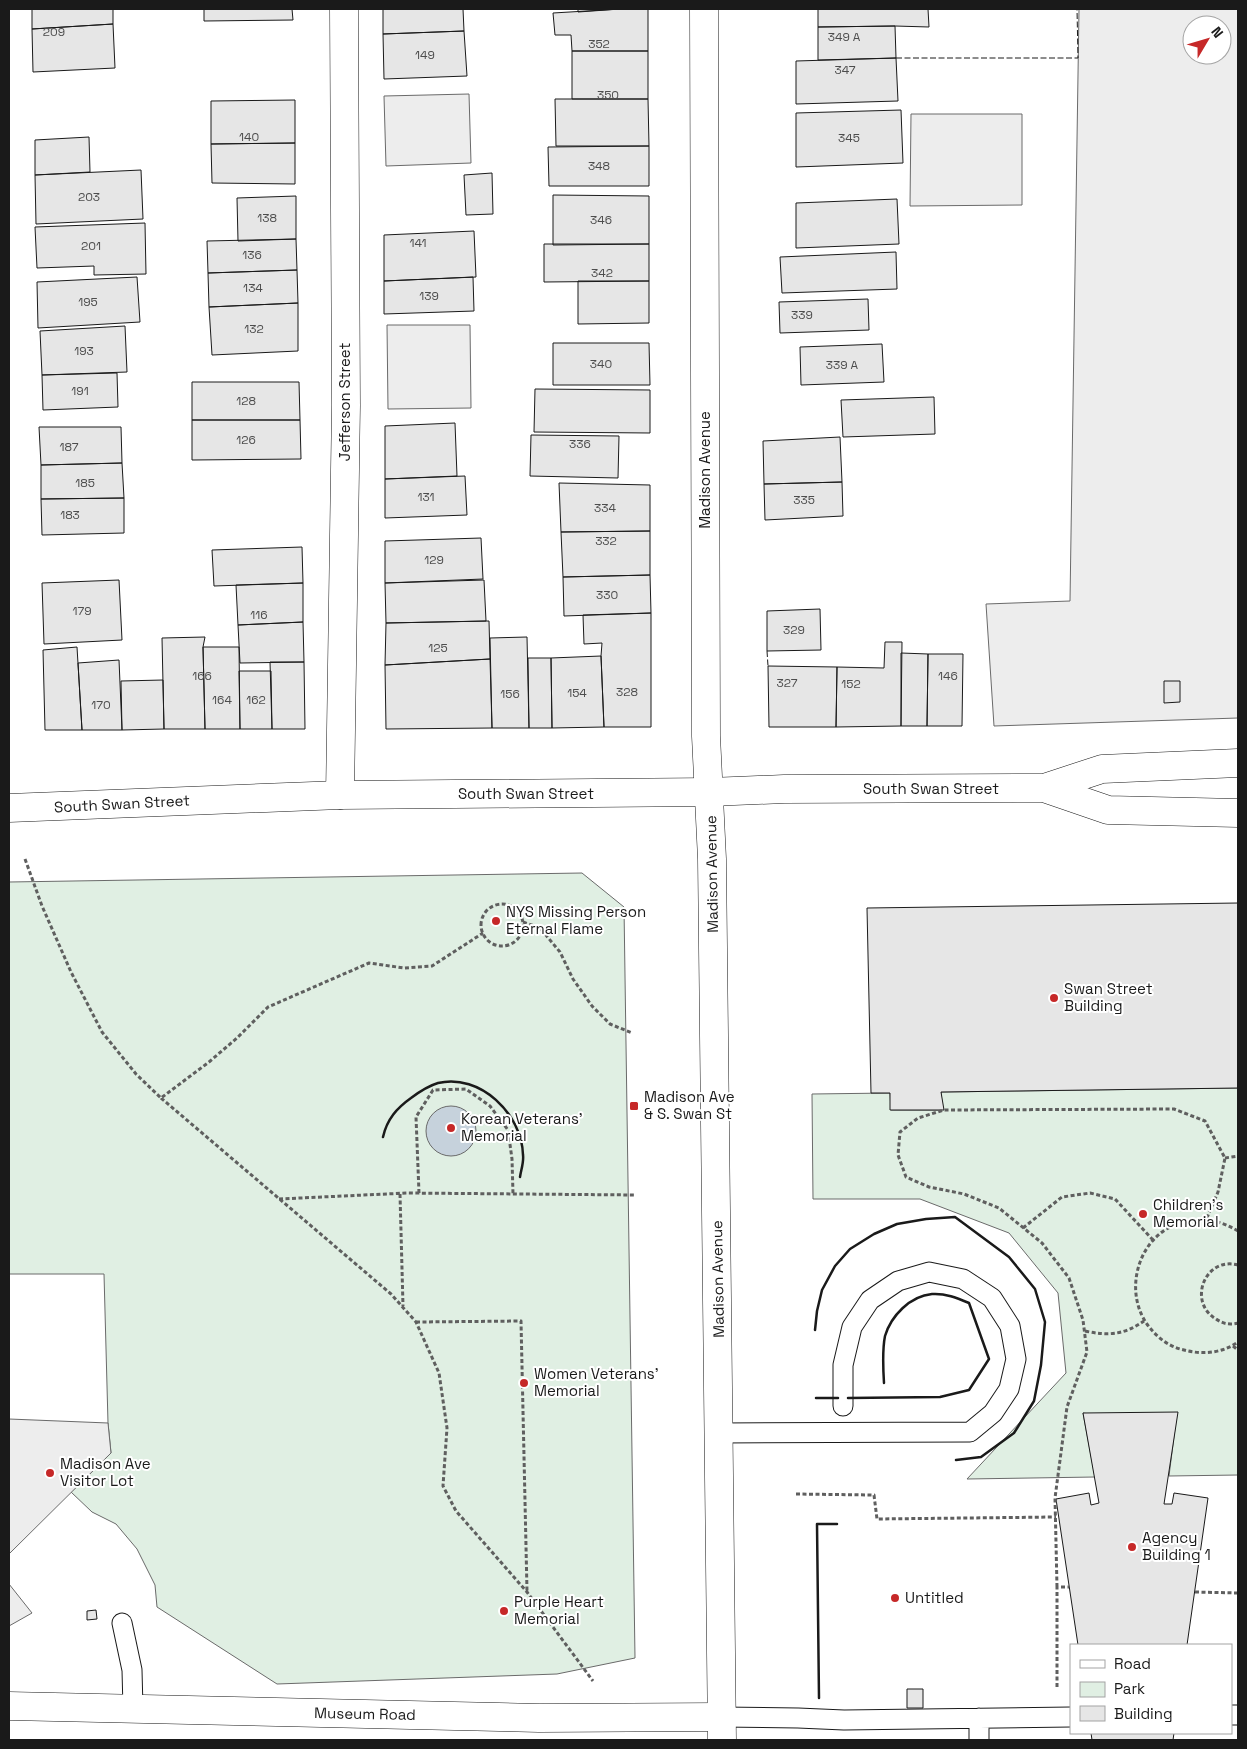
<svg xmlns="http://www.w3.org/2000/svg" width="1247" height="1749" font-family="'Space Grotesk',sans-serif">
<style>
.green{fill:#e0efe3;stroke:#6a6a6a}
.parking{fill:#ededed;stroke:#6a6a6a;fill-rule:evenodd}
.water{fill:#c6d2dc;stroke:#6a6a6a}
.building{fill:#e6e6e6;stroke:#1a1a1a}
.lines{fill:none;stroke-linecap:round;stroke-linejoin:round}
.service-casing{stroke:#1a1a1a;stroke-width:21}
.minor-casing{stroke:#1a1a1a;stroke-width:29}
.tertiary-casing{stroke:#1a1a1a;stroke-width:29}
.primary-casing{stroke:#1a1a1a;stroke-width:29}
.path{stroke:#5f5f5f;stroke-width:3;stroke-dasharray:4 2.5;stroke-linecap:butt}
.service{stroke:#fff;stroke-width:19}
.minor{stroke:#fff;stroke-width:28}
.tertiary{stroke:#fff;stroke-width:28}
.primary{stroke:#fff;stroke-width:28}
.fence{stroke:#1a1a1a;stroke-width:1;stroke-dasharray:6 2.5;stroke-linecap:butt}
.wall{stroke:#1a1a1a;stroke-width:2.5}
.poi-dot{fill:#c62828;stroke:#fff;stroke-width:2}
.labels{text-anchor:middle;stroke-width:4;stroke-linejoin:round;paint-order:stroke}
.number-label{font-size:12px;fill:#4d4d4d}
.street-label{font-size:15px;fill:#1a1a1a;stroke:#fff}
.poi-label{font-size:15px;fill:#1a1a1a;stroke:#fff;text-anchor:start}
</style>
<rect width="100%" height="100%" fill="#fff"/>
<path class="green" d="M 582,873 L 624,907 L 635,1658 L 557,1674 L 277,1684 L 157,1607 L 155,1585 L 137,1549 L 116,1524 L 92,1512 L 71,1492 L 111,1453 L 108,1423 L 104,1274 L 9,1274 L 9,882 Z
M 1238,1088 L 1238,1475 L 1169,1476 L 1175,1428 L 1083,1413 L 1095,1477 L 967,1479 L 1066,1373 L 1058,1293 L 1009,1233 L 920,1199 L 813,1199 L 812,1094 L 890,1093 L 891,1110 L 941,1110 L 941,1092 Z"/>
<path class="parking" d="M 1079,9 L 1238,9 L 1238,718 L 994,726 L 986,604 L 1070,601 ZM 1192,25 L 1222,25 L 1222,55 L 1192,55 Z
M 469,94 L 471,163 L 386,166 L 384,96 Z
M 911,114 L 1022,114 L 1022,205 L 910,206 Z
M 387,325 L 470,325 L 471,408 L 388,409 Z
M 9,1419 L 108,1423 L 111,1453 L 9,1554 Z
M 9,1584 L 32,1613 L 9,1626 Z"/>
<path class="water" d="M426 1131a25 25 0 1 1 50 0a25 25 0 1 1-50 0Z"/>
<path class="building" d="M 32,9 L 113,9 L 113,24 L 32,29 Z
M 204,9 L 292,9 L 293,20 L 204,21 Z
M 383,9 L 463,9 L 464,31 L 383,34 Z
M 578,9 L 620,9 L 578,12 Z
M 620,9 L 648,9 L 648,51 L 572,51 L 571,35 L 555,35 L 553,13 Z
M 818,9 L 928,9 L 929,27 L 895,26 L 818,27 Z
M 113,24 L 115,68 L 33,72 L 32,29 Z
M 895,26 L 896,58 L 818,60 L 818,27 Z
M 464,31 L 467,76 L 384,79 L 383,34 Z
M 572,51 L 648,51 L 648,99 L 572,99 Z
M 896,58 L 898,101 L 796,104 L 796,61 Z
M 555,99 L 648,99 L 649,146 L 556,146 Z
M 295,100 L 295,143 L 211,144 L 211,101 Z
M 901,110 L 903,163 L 796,167 L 796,113 Z
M 89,137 L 90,172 L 35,175 L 35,140 Z
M 295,143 L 295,184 L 212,183 L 211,144 Z
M 649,146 L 649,186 L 549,186 L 548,147 Z
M 141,170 L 143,219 L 36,224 L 35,175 Z
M 492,173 L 493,214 L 466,215 L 464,175 Z
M 553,195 L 649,196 L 649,244 L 553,245 Z
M 296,196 L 296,239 L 238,241 L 237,198 Z
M 897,199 L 899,244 L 796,248 L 796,203 Z
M 145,223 L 146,274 L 94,275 L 94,266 L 37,268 L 35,227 Z
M 474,231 L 476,277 L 384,281 L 384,235 Z
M 296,239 L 297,270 L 208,273 L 207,241 Z
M 544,244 L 649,244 L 649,281 L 544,282 Z
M 896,252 L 897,289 L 782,293 L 780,257 Z
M 297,270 L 298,303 L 209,307 L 208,273 Z
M 137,277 L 140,322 L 38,328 L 37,282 Z
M 473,277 L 474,311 L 384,314 L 384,281 Z
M 578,281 L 649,281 L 649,323 L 578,324 Z
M 868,299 L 869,330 L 780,333 L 779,302 Z
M 298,303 L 298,351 L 212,355 L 209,307 Z
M 125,326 L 127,372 L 42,375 L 40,331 Z
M 553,343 L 649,343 L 650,385 L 553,385 Z
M 882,344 L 884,382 L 801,385 L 800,347 Z
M 117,373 L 118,407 L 43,410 L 42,375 Z
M 192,382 L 299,382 L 300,420 L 192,420 Z
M 535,389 L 650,390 L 650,433 L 534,432 Z
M 934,397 L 935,434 L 843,437 L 841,400 Z
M 192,420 L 300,420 L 301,459 L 192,460 Z
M 455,423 L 457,476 L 385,479 L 385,426 Z
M 39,427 L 121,427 L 122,463 L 41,465 Z
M 531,435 L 619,436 L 618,478 L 530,476 Z
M 840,437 L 842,482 L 764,484 L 763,441 Z
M 122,463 L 124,498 L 41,499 L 41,465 Z
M 465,476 L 467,515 L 385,518 L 385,479 Z
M 842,482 L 843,516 L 765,520 L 764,484 Z
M 559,483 L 650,485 L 650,531 L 561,532 Z
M 124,498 L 124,533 L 42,535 L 41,499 Z
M 650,531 L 650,575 L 563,577 L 561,532 Z
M 481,538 L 483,579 L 385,583 L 385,541 Z
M 302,547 L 303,583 L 214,586 L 212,550 Z
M 650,575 L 651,613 L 564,616 L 563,577 Z
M 119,580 L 122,640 L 44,644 L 42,583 Z
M 484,580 L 486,621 L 386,623 L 385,583 Z
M 303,583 L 303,622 L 238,625 L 236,585 Z
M 820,609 L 821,650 L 767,651 L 767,611 Z
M 651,613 L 651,727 L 604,727 L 601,656 L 602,643 L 584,644 L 583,615 Z
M 489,621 L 490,659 L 385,665 L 386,623 Z
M 303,622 L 304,662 L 240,663 L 238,625 Z
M 205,637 L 203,647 L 205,729 L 164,729 L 162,638 Z
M 527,637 L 529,728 L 492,728 L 490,638 Z
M 885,642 L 902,642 L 901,726 L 836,727 L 837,667 L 884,668 Z
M 77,647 L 82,730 L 45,730 L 43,650 Z
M 203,647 L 239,647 L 240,729 L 205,729 Z
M 901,653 L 928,654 L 927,726 L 901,726 Z
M 928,654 L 963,654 L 962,726 L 927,726 Z
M 601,656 L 604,727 L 552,728 L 551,658 Z
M 528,658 L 551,658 L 552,728 L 529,728 Z
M 490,659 L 492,728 L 386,729 L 385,665 Z
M 119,660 L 122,730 L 82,730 L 78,663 Z
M 270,662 L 304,662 L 305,729 L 272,729 Z
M 768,666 L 837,667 L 836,727 L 769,727 Z
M 239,671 L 271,671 L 272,729 L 240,729 Z
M 163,680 L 164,729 L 122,730 L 121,681 Z
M 1164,681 L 1180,681 L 1180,702 L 1164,703 Z
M 1238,903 L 1238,1088 L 941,1092 L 944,1110 L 890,1110 L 890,1093 L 871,1093 L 867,908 Z
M 1178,1412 L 1164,1504 L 1172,1504 L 1174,1493 L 1208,1498 L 1187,1645 L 1078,1645 L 1056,1499 L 1089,1493 L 1091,1505 L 1099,1503 L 1083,1413 Z
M 96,1610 L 97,1619 L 87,1620 L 87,1611 Z
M 907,1689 L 923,1689 L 923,1708 L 907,1708 Z
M 1091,1733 L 1174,1733 L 1173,1740 L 1092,1740 Z"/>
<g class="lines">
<g class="service-casing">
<path id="service" d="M 720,1433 L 970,1432 L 993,1413 L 1009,1389 L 1016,1359 L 1010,1326 L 992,1298 L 963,1279 L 929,1272 L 898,1281 L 870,1300 L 852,1327 L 843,1365 L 843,1406
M 122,1623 L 132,1670 L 133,1709
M 1231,1715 L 1238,1715
M 721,1717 L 798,1718 L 844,1720 L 1071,1717
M 979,1740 L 979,1718"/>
</g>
<g class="minor-casing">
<path id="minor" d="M 340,795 L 346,405 L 344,9
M 9,1706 L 539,1718 L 721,1717"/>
</g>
<g class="tertiary-casing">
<path id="tertiary" d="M 9,808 L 340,795 L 710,792"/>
</g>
<g class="primary-casing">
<path id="primary" d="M 704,9 L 706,736 L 712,859 L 722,1740
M 1044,788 L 1108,810 L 1238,813
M 710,792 L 784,789 L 1044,788 L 1102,769 L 1238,763"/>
</g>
<path class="path" d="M 25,859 L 42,906 L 71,972 L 102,1032 L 136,1074 L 161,1098 L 209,1062 L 237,1038 L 268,1007 L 369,963 L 404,968 L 432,966 L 483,933
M481 925a21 21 0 1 1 42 0a21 21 0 1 1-42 0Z
M 523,922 L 540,928 L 560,952 L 573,979 L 592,1006 L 610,1024 L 632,1033
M 161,1098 L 391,1294 L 416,1322 L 439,1373 L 447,1428 L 443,1486 L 456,1511 L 527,1592 L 593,1681
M 1225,1158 L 1238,1156
M 419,1193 L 416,1117 L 433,1090 L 466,1089 L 490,1106 L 508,1130 L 512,1159 L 513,1194
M 400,1194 L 403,1306
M 279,1199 L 407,1193 L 636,1195
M 1023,1228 L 1062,1197 L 1090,1193 L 1115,1199 L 1153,1240
M 1238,1231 C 1223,1222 1206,1217 1188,1221 C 1139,1229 1120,1292 1150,1328 C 1159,1339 1170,1347 1184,1350 C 1202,1355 1223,1353 1238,1342
M 1238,1265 C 1205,1256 1187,1302 1216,1319 C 1223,1324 1230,1325 1238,1323
M 416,1322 L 521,1321 L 527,1591
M 1085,1331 C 1108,1336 1124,1335 1144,1321
M 1233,1346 L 1238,1350
M 796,1494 L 874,1495 L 877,1519 L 1056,1517
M 1057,1587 L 1055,1498 L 1067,1407 L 1087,1352 L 1083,1320 L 1069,1278 L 1042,1243 L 999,1208 L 964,1194 L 929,1187 L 906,1177 L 898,1155 L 900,1132 L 918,1118 L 944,1110 L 1174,1109 L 1205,1121 L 1225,1158 L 1218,1192 L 1206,1220
M 1195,1592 L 1238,1593
M 1057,1687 L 1057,1587 L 1069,1587"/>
<use href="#service" class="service"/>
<use href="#minor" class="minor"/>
<use href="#tertiary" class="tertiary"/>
<use href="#primary" class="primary"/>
<path class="fence" d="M 896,58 L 1078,58 L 1077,9
M 767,651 L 768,666"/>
<path class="wall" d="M 383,1137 C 387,1119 397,1108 411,1098 C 419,1092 428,1086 438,1083 C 480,1073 522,1114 523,1155 C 524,1162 521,1170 520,1177
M 815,1330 L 817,1311 L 822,1290 L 835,1266 L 850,1249 L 874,1234 L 897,1224 L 926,1219 L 955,1217 L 1009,1257 L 1035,1289 L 1045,1322 L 1041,1365 L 1034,1401 L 1014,1433 L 981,1457 L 956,1460
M 816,1398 L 838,1398
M 848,1398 L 940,1397 L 969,1390 L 989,1359 L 969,1303 C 957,1298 945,1293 932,1294 C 910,1296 891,1316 885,1336 C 882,1351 883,1367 884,1383
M 819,1698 L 817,1524 L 837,1524"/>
</g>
<g class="poi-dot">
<circle cx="496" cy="921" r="5"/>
<circle cx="1054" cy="998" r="5"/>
<rect x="629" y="1101" width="10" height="10" rx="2.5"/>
<circle cx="451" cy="1128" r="5"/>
<circle cx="1143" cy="1214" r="5"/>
<circle cx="524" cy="1383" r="5"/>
<circle cx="50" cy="1473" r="5"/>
<circle cx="1132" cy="1547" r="5"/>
<circle cx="895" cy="1598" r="5"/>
<circle cx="504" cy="1611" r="5"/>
</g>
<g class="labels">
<g class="number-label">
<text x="54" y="36">209</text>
<text x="844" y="41">349 A</text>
<text x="599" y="48">352</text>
<text x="425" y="59">149</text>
<text x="845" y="74">347</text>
<text x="608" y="99">350</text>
<text x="249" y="141">140</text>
<text x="849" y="142">345</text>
<text x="599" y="170">348</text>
<text x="89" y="201">203</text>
<text x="267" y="222">138</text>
<text x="601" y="224">346</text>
<text x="418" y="247">141</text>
<text x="91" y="250">201</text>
<text x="252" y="259">136</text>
<text x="602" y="277">342</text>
<text x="253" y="292">134</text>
<text x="429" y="300">139</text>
<text x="88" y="306">195</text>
<text x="802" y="319">339</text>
<text x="254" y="333">132</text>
<text x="84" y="355">193</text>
<text x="601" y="368">340</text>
<text x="842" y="369">339 A</text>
<text x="80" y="395">191</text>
<text x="246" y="405">128</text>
<text x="246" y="444">126</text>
<text x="580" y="448">336</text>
<text x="69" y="451">187</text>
<text x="85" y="487">185</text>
<text x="426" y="501">131</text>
<text x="804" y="504">335</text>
<text x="605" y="512">334</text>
<text x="70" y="519">183</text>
<text x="606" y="545">332</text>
<text x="434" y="564">129</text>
<text x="607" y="599">330</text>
<text x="82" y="615">179</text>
<text x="259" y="619">116</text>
<text x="794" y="634">329</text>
<text x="438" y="652">125</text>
<text x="202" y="680">166</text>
<text x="948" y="680">146</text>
<text x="787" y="687">327</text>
<text x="851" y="688">152</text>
<text x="627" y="696">328</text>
<text x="577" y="697">154</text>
<text x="510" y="698">156</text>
<text x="222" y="704">164</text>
<text x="256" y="704">162</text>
<text x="101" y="709">170</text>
</g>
<g class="street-label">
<text transform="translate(345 402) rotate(-90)" y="5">Jefferson Street</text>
<text transform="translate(705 470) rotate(-90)" y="5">Madison Avenue</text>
<text x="931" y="794">South Swan Street</text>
<text x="526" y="799">South Swan Street</text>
<text transform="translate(122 804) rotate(-3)" y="5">South Swan Street</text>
<text transform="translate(712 874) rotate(-91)" y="5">Madison Avenue</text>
<text transform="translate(718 1279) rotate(-91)" y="5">Madison Avenue</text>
<text transform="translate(365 1714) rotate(1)" y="5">Museum Road</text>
</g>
<g class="poi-label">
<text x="506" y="917">NYS Missing Person<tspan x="506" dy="17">Eternal Flame</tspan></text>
<text x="1064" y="994">Swan Street<tspan x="1064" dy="17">Building</tspan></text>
<text x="644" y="1102">Madison Ave<tspan x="644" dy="17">&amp; S. Swan St</tspan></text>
<text x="461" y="1124">Korean Veterans'<tspan x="461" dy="17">Memorial</tspan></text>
<text x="1153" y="1210">Children's<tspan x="1153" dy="17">Memorial</tspan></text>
<text x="534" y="1379">Women Veterans'<tspan x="534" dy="17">Memorial</tspan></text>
<text x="60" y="1469">Madison Ave<tspan x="60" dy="17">Visitor Lot</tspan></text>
<text x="1142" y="1543">Agency<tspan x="1142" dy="17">Building 1</tspan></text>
<text x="905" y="1603">Untitled</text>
<text x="514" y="1607">Purple Heart<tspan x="514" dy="17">Memorial</tspan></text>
</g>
</g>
<rect width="1247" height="1749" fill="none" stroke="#1a1a1a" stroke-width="20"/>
<rect x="1070" y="1644" width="162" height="90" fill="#ffffff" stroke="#a3a3a3"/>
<rect x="1080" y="1660" width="25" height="8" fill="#ffffff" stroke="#a3a3a3"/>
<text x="1114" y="1669" font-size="15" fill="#1a1a1a">Road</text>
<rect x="1080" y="1682" width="25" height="15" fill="#e0efe3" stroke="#a3a3a3"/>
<text x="1114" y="1694" font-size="15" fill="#1a1a1a">Park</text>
<rect x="1080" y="1706" width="25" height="15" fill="#e6e6e6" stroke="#a3a3a3"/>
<text x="1114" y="1719" font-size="15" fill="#1a1a1a">Building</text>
<g transform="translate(1207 40) rotate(52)"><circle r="24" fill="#ffffff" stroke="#a3a3a3"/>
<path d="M0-4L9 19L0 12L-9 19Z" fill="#c62828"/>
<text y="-8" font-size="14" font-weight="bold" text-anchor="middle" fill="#1a1a1a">N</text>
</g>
</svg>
